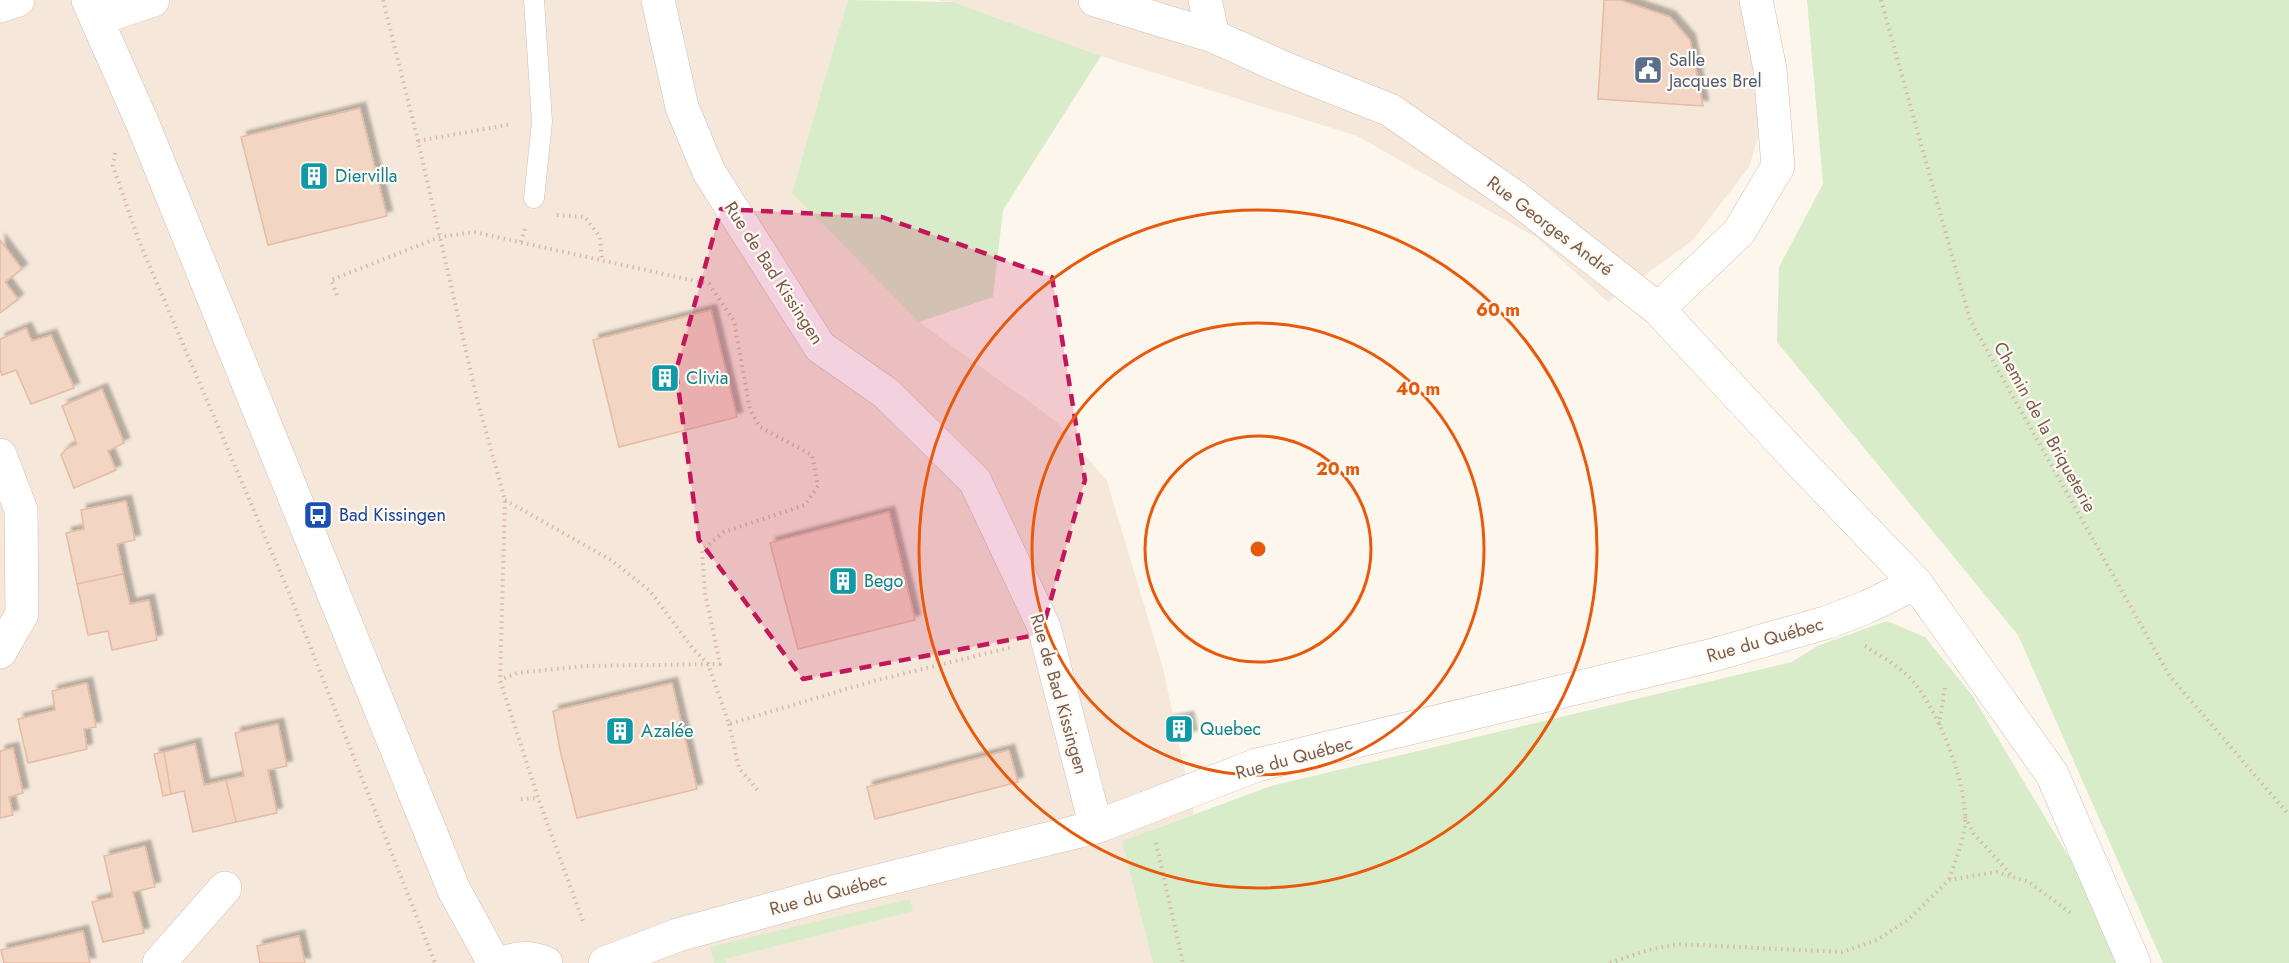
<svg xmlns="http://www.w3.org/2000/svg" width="2289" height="963" font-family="Jost,sans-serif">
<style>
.residential{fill:#f5e8da}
.green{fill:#d8ecc9}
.building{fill:#f3d5c3;stroke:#e6bba3;stroke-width:1.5;filter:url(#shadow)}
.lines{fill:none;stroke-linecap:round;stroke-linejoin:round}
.service-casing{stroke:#d1beb0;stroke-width:21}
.minor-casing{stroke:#d1beb0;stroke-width:34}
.tertiary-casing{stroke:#d1beb0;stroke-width:34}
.path{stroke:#d9b8a5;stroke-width:4;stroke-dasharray:1.5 4.5;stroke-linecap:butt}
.service{stroke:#fff;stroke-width:20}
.minor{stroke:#fff;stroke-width:33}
.tertiary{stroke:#fff;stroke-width:33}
.marked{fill:#c2185b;fill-opacity:0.2;stroke:#c2185b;stroke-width:4.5;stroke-dasharray:12 8;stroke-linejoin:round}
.ring{fill:none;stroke:#e8590c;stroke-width:3}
.labels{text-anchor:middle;stroke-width:4.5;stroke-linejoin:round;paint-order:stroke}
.service-label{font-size:18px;fill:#4e5e75;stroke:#fffaf3;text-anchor:start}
.culture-label{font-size:18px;fill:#0d838f;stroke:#fffaf3;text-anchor:start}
.street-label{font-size:18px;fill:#7a5c4d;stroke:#fffaf3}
.transit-label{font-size:18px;fill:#164399;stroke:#fffaf3;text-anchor:start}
.centre{fill:#e8590c;stroke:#fffaf3;stroke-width:3}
.ring-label{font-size:18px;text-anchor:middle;font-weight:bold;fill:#e8590c;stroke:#fffaf3;stroke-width:4.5;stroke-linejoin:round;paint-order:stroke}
</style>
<defs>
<filter id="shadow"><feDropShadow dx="5.5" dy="-5.5" stdDeviation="1.5" flood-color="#0004"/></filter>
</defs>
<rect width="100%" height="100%" fill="#fdf6ec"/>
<path class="residential" d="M 0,0 L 848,0 L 842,24 L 919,322 L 1057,422 L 1107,481 L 1163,668 L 1194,814 L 1123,841 L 1153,963 L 0,963 Z
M 936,0 L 1741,0 L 1763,122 L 1749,167 L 1693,240 L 1608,302 L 1537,238 L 1357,136 L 1101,56 L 953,2 Z"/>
<path class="green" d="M 848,0 L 953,2 L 1101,56 L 1003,210 L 993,297 L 919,322 L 792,193 Z
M 1807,0 L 2289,0 L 2289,963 L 2163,963 L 2018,635 L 1777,342 L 1779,267 L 1823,184 Z
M 1887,621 L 1925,637 L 1972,695 L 2097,904 L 2128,963 L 1153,963 L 1122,841 L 1271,786 L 1792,662 L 1817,646 Z
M 910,899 L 913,911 L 725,959 L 726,963 L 714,963 L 710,947 Z"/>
<path class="building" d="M 1604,0 L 1620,0 L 1670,17 L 1690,40 L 1703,106 L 1598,99 Z
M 360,108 L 387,216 L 268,245 L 241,137 Z
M 0,240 L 22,269 L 5,282 L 18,299 L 0,313 Z
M 711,310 L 737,417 L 619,447 L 593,340 Z
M 26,328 L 32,341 L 51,335 L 74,388 L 31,404 L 16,370 L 2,375 L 0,369 L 0,339 Z
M 102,389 L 124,443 L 108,451 L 116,470 L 74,488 L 61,455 L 66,449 L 77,444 L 62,406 Z
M 126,501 L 135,540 L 117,544 L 123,574 L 77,584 L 66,533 L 84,529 L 81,510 Z
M 889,512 L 915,620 L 798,649 L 770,543 Z
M 123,574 L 130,604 L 149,600 L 157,640 L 112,650 L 108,631 L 88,635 L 77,584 Z
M 87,683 L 96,727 L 84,729 L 87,749 L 28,763 L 18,719 L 55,710 L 52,691 Z
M 672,683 L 697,789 L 577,818 L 560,750 L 553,711 Z
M 1188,717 L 1192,736 L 1171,740 L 1167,721 Z
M 278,724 L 287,766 L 268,770 L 277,813 L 236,822 L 226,780 L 244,776 L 235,733 Z
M 195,744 L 204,785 L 226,780 L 236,822 L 193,832 L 184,791 L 171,794 L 164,752 Z
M 13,748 L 23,793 L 9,797 L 13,815 L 0,818 L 0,751 Z
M 1009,750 L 1018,782 L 875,819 L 867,787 Z
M 164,752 L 171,794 L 163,796 L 154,754 Z
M 145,846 L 155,887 L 133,892 L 144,933 L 103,942 L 92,902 L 113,897 L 104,856 Z
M 83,931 L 90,963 L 4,963 L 1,950 Z
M 299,936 L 305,963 L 260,963 L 257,946 Z"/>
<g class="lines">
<g class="service-casing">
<path id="service" d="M 534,0 L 542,122 L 534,198"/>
</g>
<g class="minor-casing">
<path id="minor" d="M 658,0 L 682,107 L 709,172 L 820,347 L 886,393 L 975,481 L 1044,627 L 1096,827
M 1095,0 L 1213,36 L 1284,68 L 1390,110 L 1515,197 L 1658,309 L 1801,463 L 1916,583 L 2052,774 L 2134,963
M 1205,0 L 1213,36
M 0,6 L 18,0
M 97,19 L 153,0
M 1658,309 L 1739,232 L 1778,166 L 1770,69 L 1756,0
M 0,455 L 21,510 L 22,614 L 0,652
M 159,963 L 225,888
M 605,963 L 678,935 L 838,891 L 1096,827 L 1257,765 L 1713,655 L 1828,622 L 1867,607 L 1916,583"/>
</g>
<g class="tertiary-casing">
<path id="tertiary" d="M 88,0 L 142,122 L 454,890 L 494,963
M 504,963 C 518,957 531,957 546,963"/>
</g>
<path class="path" d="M 383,0 L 418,141 L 477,399 L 505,500 L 500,680 L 538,798 L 584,924
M 1881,0 L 1970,320 L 2169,675 L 2289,815
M 418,141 L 512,124
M 115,153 L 113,166 L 139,241 L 287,588 L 435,963
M 557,215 L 585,217 L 600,237 L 602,260
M 521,242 L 526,225
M 337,295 L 331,280 L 440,237 L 474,232 L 709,284 L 734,321 L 750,410 L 760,427 L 812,455 L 818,486 L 805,505 L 724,532 L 702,550 L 705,593 L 720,664 L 585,666 L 517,673 L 500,680
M 505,500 L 611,560 L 650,591 L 693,649 L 708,664 L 729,724 L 877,680 L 1013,647
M 1865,646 C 1879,655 1895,664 1907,675 C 1936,702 1972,792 1964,831 C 1961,847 1954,864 1949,880
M 729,724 L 739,768 L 760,793
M 1939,725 L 1945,688
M 521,799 L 538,798
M 1965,817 L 1974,834 L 2013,877
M 1156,843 L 1183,963
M 1610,963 L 1648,950 L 1677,944 L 1842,952 L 1877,940 L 1909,919 L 1949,880 L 1997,872 L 2029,882 L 2073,915"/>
<use href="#service" class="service"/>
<use href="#minor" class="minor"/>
<use href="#tertiary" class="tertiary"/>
</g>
<path class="marked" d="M 721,209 L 882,217 L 1052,277 L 1085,480 L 1041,634 L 803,679 L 699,540 L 676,371 Z"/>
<g class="ring">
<circle cx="1258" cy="549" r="113"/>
<circle cx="1258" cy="549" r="226"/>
<circle cx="1258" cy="549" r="339"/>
</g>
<defs>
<g id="civic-square" transform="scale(1.5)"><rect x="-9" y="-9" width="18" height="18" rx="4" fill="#5c6f8a" stroke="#fffaf3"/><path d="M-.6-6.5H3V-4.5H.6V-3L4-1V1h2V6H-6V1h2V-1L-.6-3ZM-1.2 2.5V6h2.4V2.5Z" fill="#fff"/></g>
<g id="building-square" transform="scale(1.5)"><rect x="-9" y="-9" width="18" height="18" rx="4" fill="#0f9aa8" stroke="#fffaf3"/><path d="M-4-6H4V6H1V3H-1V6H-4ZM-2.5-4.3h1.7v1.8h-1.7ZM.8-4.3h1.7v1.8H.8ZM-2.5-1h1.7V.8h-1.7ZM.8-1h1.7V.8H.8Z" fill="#fff"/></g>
<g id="bus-square" transform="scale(1.5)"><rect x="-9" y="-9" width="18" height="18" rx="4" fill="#1a4fb4" stroke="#fffaf3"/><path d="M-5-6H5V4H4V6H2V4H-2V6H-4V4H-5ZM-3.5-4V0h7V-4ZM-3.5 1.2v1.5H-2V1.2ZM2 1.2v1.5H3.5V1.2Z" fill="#fff"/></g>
</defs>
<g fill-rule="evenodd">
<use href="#civic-square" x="1648" y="70"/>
<use href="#building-square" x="314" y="176"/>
<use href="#building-square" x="665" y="378"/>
<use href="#bus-square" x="318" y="515"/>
<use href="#building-square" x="843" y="581"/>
<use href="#building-square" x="1179" y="729"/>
<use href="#building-square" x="620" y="731"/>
</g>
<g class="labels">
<g class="service-label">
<text x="1669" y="66">Salle<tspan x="1669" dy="21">Jacques Brel</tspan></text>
</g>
<g class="culture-label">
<text x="335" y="182">Diervilla</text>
<text x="686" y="384">Clivia</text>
<text x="864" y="587">Bego</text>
<text x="1200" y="735">Quebec</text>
<text x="641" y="737">Azalée</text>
</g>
<g class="street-label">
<text transform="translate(1550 226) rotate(37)" y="6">Rue Georges André</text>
<text transform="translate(774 273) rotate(57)" y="6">Rue de Bad Kissingen</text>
<text transform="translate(2045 427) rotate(61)" y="6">Chemin de la Briqueterie</text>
<text transform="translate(1765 640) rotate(-16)" y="6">Rue du Québec</text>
<text transform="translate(1059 694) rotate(74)" y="6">Rue de Bad Kissingen</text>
<text transform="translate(1294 758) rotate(-15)" y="6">Rue du Québec</text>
<text transform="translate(828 894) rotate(-15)" y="6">Rue du Québec</text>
</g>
<g class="transit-label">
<text x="339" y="521">Bad Kissingen</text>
</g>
</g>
<circle cx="1258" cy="549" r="9" class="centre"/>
<g class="ring-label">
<text x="1498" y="316">60 m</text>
<text x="1418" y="395">40 m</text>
<text x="1338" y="475">20 m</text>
</g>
</svg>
